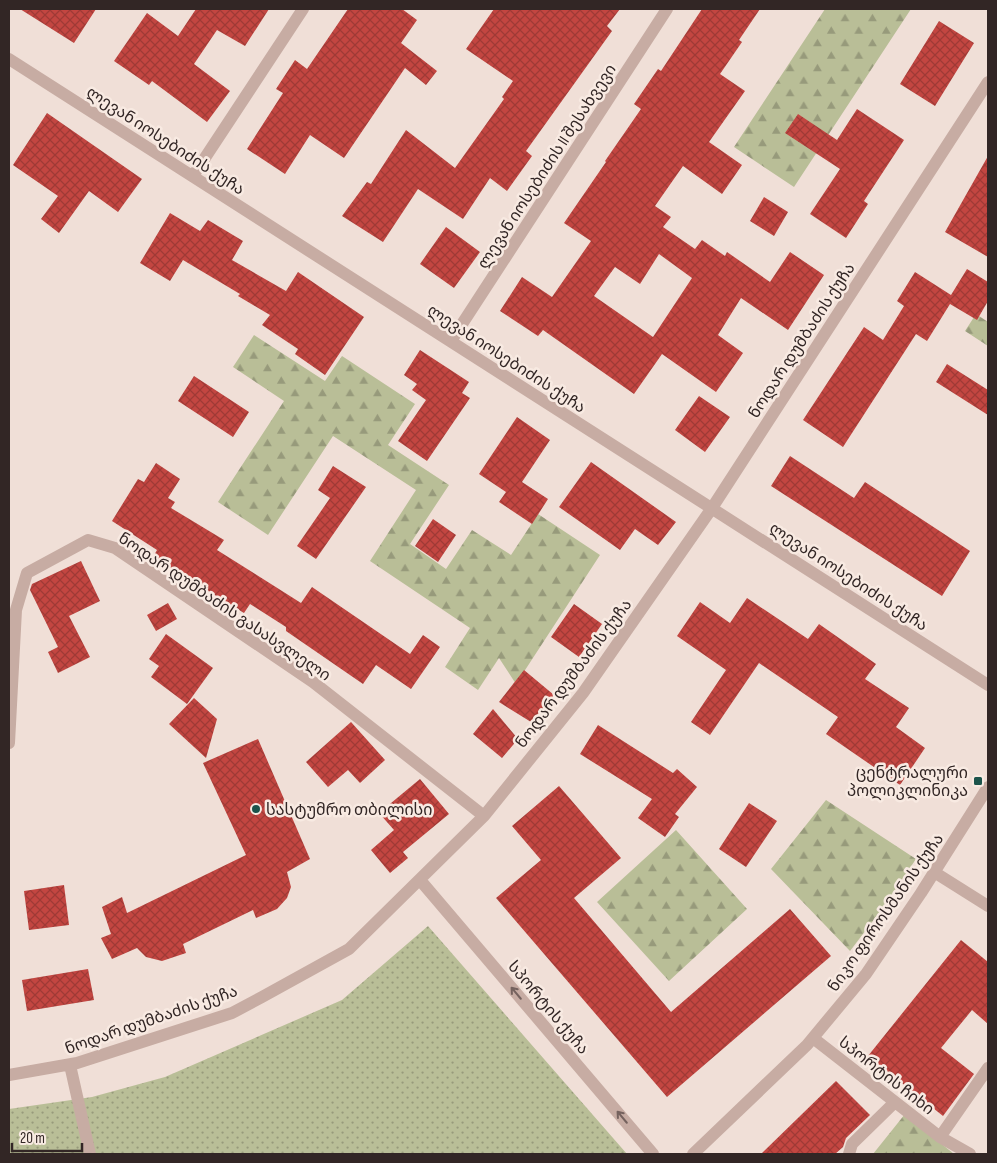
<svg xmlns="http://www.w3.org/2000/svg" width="997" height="1163" font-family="'Sofia Sans Condensed','Noto Sans Georgian',sans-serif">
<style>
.forest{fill:url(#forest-firs)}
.park{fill:url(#park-dots)}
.building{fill:url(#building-cross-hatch);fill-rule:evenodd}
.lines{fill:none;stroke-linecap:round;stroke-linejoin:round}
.minor{stroke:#c7aca3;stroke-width:12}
.oneway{stroke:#75625e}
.poi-dot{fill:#1c534b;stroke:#f8eae2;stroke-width:2}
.labels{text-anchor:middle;stroke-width:5;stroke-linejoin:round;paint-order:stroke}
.street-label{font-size:16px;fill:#322625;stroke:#f8eae2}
.poi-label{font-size:16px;fill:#322625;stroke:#f8eae2;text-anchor:end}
</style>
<defs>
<pattern id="forest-firs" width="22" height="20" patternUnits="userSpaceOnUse" patternTransform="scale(1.25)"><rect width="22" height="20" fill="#b9be97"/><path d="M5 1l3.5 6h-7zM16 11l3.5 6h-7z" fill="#979a7b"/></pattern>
<pattern id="park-dots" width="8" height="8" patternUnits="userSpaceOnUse" patternTransform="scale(1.25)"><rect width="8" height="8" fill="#b9be97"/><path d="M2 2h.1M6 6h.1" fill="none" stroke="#979a7b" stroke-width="1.8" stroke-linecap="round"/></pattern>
<pattern id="building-cross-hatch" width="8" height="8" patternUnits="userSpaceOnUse" patternTransform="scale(1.25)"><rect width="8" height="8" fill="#c34641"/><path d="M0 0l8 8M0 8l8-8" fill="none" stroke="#9f3a36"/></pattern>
</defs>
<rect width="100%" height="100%" fill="#f0dfd7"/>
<path class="forest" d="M 825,9 L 911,9 L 794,187 L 734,147 Z
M 976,314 L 988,322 L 988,346 L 965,331 Z
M 254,335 L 325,381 L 342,356 L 415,404 L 388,445 L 449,485 L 410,544 L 446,569 L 472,530 L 511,555 L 538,514 L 600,555 L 516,684 L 499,658 L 478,690 L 445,667 L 470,628 L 370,561 L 416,490 L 333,436 L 268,535 L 218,502 L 284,401 L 233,367 Z
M 826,800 L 916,859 L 885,905 L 850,951 L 771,869 Z
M 676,830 L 747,909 L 669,981 L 597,902 Z
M 905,1114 L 954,1154 L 873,1154 Z"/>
<path class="park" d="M 428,926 L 627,1154 L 9,1154 L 9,1109 L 92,1097 L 165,1077 L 342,1000 Z"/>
<path class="building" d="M 20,9 L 96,9 L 74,43 Z
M 196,9 L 269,9 L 245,46 L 217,30 L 194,64 L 230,91 L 207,122 L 152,81 L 149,85 L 114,61 L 147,13 L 178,36 Z
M 348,9 L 402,9 L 417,20 L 401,43 L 437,71 L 426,85 L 405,68 L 344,158 L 310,135 L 285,174 L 247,149 L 283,93 L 276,89 L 295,60 L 307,69 Z
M 494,9 L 620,9 L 607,26 L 612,31 L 526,151 L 532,156 L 507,191 L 490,178 L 463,219 L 418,189 L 383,242 L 342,216 L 367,182 L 371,184 L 406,130 L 455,168 L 504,99 L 502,97 L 513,81 L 466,49 Z
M 702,9 L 760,9 L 739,40 L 742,42 L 720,74 L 745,91 L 709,142 L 742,165 L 722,194 L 683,166 L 655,206 L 671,217 L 663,227 L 695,249 L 702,240 L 725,256 L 727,252 L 770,282 L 790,252 L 824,275 L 788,330 L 741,298 L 718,335 L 743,353 L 716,392 L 662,354 L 634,394 L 543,330 L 538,336 L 500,311 L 522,277 L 552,297 L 591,241 L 564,223 L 606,162 L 605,161 L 641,109 L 634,104 L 658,69 L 661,71 ZM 659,254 L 692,278 L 653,337 L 594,296 L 615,267 L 640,284 Z
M 939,21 L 974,43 L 935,106 L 900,84 Z
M 857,109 L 904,140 L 864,201 L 868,204 L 846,238 L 810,214 L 840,169 L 785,133 L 798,114 L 837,140 Z
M 47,113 L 142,179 L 118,212 L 89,191 L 59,233 L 41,219 L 58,196 L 13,165 Z
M 988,156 L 988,257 L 945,232 Z
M 764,197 L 788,212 L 774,236 L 750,221 Z
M 170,213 L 200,231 L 208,220 L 243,241 L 232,260 L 286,291 L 298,272 L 364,317 L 325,375 L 295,354 L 298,349 L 262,325 L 270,315 L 238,296 L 240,294 L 183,260 L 170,281 L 140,263 Z
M 446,227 L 480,252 L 454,288 L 420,264 Z
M 967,269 L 988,282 L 988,301 L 977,320 L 950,304 L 927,341 L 916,334 L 843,447 L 803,420 L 864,327 L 883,340 L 904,306 L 897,301 L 915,272 L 951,295 Z
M 420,350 L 469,382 L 462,393 L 470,398 L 427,461 L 398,441 L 426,400 L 412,390 L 417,384 L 404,375 Z
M 947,364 L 988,390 L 988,415 L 936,382 Z
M 194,376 L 249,412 L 233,437 L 178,401 Z
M 699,396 L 730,417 L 705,452 L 675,430 Z
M 517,417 L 550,440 L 522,482 L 548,499 L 532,524 L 499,502 L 506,492 L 479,474 Z
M 790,456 L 854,498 L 865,482 L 970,551 L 942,596 L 771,486 Z
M 591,462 L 676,522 L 658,545 L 635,529 L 620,550 L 559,507 Z
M 156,463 L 180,479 L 168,498 L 175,502 L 171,508 L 224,540 L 217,550 L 301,603 L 312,587 L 410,654 L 423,635 L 440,647 L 411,689 L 376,665 L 363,684 L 286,631 L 286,627 L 250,604 L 244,613 L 153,557 L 157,550 L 112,521 L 138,479 L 144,482 Z
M 333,466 L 366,487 L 316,559 L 297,546 L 330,498 L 318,490 Z
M 433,519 L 456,535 L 438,562 L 415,546 Z
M 81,561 L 100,601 L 69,616 L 90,657 L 58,673 L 48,652 L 58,647 L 30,590 L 32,584 Z
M 747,598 L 808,639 L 819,624 L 876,664 L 865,679 L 909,708 L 896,727 L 925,748 L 900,785 L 826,734 L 838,717 L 759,663 L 710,735 L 691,722 L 726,670 L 677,636 L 700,602 L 730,623 Z
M 168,603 L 177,619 L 156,631 L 147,615 Z
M 574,604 L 602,624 L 579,657 L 551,637 Z
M 166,634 L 213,668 L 187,704 L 151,677 L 159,666 L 149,659 Z
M 524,670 L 554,695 L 531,722 L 499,702 Z
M 194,698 L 217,719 L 206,758 L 169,724 Z
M 493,709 L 518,739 L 502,758 L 473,734 Z
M 351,722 L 385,760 L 360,783 L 348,770 L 328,787 L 306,762 Z
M 598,725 L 673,773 L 677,769 L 697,787 L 675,814 L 679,817 L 665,837 L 638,818 L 652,799 L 580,754 Z
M 258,739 L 310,859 L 287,872 L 291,887 L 287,898 L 277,909 L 256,918 L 253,910 L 183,944 L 186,953 L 162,961 L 146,957 L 137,948 L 112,959 L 101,938 L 111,934 L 102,907 L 122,897 L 127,913 L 246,855 L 203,763 Z
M 420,779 L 449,814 L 403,852 L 408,858 L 390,873 L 371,850 L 394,830 L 379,813 Z
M 559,786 L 621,858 L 574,898 L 671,1012 L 790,909 L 831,956 L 667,1097 L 496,898 L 541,860 L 512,826 Z
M 749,803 L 777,821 L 746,867 L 719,849 Z
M 64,885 L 69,925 L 29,930 L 24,891 Z
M 961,940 L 988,962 L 988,1024 L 972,1010 L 941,1048 L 974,1074 L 943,1116 L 868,1056 Z
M 88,969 L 94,1000 L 27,1011 L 22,980 Z
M 836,1081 L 870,1115 L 846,1138 L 843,1147 L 835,1154 L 761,1154 Z"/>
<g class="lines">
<path class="minor" d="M 9,59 L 988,685
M 193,176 L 303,9
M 451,341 L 667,9
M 9,743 L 16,610 L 27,573 L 88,540 L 115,548 L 313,682 L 484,816
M 934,872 L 988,906
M 420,880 L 653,1154
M 813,1038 L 940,1137 L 970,1154
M 70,1065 L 90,1154
M 9,1075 L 77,1063 L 232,1013 L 262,997 L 349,949 L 484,816 L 583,693 L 712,508 L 988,82
M 940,1137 L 988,1068
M 693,1154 L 807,1045 L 866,974 L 921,893 L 988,787
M 849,1154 L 852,1144 L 895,1102"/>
</g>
<defs><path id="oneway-shaft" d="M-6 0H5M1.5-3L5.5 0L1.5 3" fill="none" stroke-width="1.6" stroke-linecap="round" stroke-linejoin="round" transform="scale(1.25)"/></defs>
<g class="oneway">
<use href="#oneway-shaft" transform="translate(516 993) rotate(-130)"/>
<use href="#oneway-shaft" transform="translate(622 1117) rotate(-130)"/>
</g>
<g class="poi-dot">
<rect x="973" y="776" width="10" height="10" rx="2.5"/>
<circle cx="256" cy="809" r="5"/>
</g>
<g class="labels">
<g class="street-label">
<text transform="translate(166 140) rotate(33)" y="6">ლევან იოსებიძის ქუჩა</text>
<text transform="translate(546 166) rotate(-57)" y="6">ლევან იოსებიძის II შესახვევი</text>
<text transform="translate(801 340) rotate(-57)" y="6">ნოდარ დუმბაძის ქუჩა</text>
<text transform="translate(507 358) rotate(33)" y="6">ლევან იოსებიძის ქუჩა</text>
<text transform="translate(849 576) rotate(33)" y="6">ლევან იოსებიძის ქუჩა</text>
<text transform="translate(225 606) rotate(34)" y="6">ნოდარ დუმბაძის გასასვლელი</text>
<text transform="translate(573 673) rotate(-53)" y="6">ნოდარ დუმბაძის ქუჩა</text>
<text transform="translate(885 912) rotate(-55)" y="6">ნიკო ფიროსმანის ქუჩა</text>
<text transform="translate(549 1007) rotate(50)" y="6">სპორტის ქუჩა</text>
<text transform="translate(151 1019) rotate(-19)" y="6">ნოდარ დუმბაძის ქუჩა</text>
<text transform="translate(887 1075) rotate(38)" y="6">სპორტის ჩიხი</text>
</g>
<g class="poi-label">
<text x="968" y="778">ცენტრალური<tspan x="968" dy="18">პოლიკლინიკა</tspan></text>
<text x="266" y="815" text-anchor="start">სასტუმრო თბილისი</text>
</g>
</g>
<rect width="997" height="1163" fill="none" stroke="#322625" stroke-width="20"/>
<path d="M12 1143v8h70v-8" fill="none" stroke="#322625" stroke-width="2.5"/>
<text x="20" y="1143" font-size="15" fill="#322625" stroke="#f8eae2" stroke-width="4" paint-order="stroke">20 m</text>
</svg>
